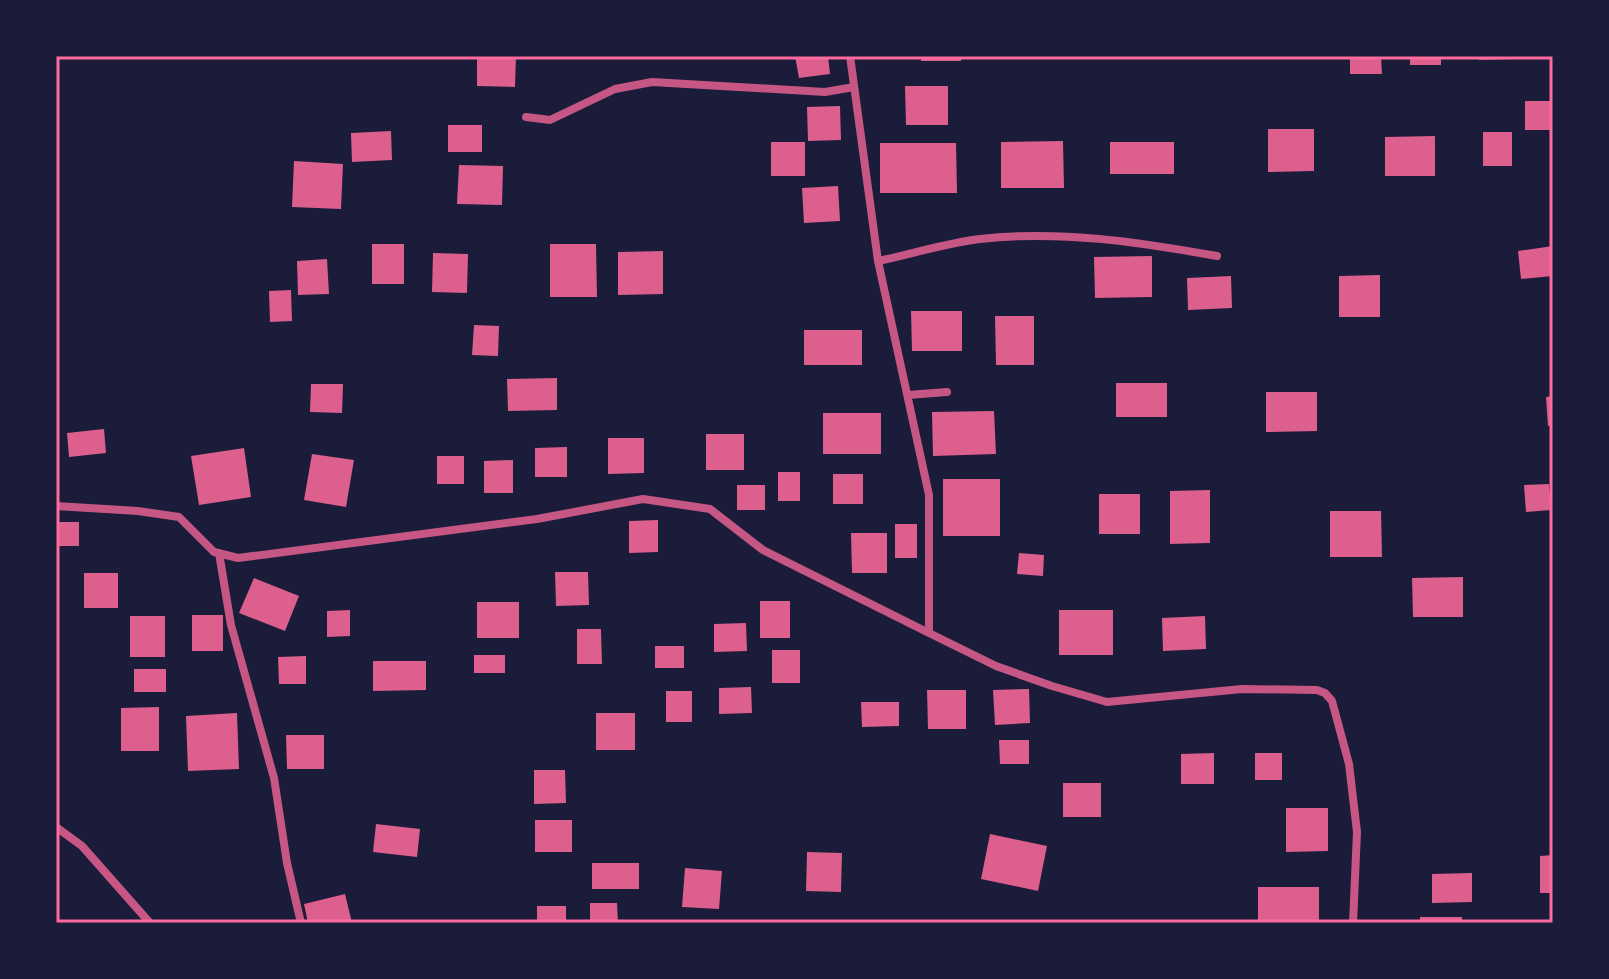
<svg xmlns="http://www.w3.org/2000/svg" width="1609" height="979" font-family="'Fira Sans Condensed',sans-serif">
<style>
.building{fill:#dd5f8e}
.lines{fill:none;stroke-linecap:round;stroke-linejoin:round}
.minor{stroke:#c65784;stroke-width:8}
.neatline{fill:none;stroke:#ff6b9d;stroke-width:3}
</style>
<rect width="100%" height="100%" fill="#1b1b3a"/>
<path class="building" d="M 477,56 L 516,56 L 515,87 L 477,86 Z
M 795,56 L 828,56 L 830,74 L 799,78 Z
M 921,56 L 961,56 L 961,61 L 921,61 Z
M 1350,56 L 1381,56 L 1382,74 L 1350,74 Z
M 1410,56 L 1441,56 L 1441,65 L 1410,65 Z
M 1479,56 L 1512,56 L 1512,59 L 1479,60 Z
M 905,86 L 948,86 L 948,125 L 906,125 Z
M 1525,101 L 1553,101 L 1553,130 L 1525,130 Z
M 840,106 L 841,140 L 808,141 L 807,107 Z
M 448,125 L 482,125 L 482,152 L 448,152 Z
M 1268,129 L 1314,129 L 1314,171 L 1268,172 Z
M 391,131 L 392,160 L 352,162 L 351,133 Z
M 1483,132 L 1512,132 L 1512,166 L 1483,166 Z
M 1435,136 L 1435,176 L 1385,176 L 1385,137 Z
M 1063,141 L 1064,188 L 1001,188 L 1001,142 Z
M 771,142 L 805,142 L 805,176 L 771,176 Z
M 1110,142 L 1174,142 L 1174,174 L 1110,174 Z
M 880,143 L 956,143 L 957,193 L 880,193 Z
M 294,161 L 343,164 L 341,209 L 292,207 Z
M 459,165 L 503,166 L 502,205 L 457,204 Z
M 838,186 L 840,221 L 804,223 L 802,188 Z
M 372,244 L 404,244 L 404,284 L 372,284 Z
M 550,244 L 596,244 L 597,297 L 550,297 Z
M 1553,246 L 1553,276 L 1521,279 L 1518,251 Z
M 663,251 L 663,294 L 618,295 L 618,252 Z
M 433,253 L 468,254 L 467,293 L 432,292 Z
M 1152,256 L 1152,297 L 1095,298 L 1094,257 Z
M 327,259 L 329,294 L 298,295 L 297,261 Z
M 1380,275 L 1380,317 L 1339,317 L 1339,276 Z
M 1231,276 L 1232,308 L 1188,310 L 1187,278 Z
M 291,290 L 292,321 L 270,322 L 269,291 Z
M 911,311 L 962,311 L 962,351 L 912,351 Z
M 995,316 L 1034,316 L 1034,365 L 996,365 Z
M 474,325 L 499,326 L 498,356 L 472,355 Z
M 804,330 L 862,330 L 862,365 L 804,365 Z
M 557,378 L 557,410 L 508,411 L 507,379 Z
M 1116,383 L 1167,383 L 1167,417 L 1116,417 Z
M 311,384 L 343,384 L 342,413 L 310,412 Z
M 1266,392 L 1317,392 L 1317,431 L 1266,432 Z
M 1553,396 L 1553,425 L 1548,426 L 1546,397 Z
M 994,411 L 996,454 L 933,456 L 932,412 Z
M 823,413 L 881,413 L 881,454 L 823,454 Z
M 104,429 L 106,453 L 69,457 L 67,433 Z
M 706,434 L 744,434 L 744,470 L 706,470 Z
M 608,438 L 644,438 L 644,473 L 608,474 Z
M 567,447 L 567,477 L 535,477 L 535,448 Z
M 244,448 L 251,497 L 199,505 L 191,456 Z
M 312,454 L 354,460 L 346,507 L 304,500 Z
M 437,456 L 464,456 L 464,484 L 437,484 Z
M 513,460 L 513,493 L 484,493 L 484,461 Z
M 778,472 L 800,472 L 800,501 L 778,501 Z
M 833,474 L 863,474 L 863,504 L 833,504 Z
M 943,479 L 1000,479 L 1000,536 L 943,536 Z
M 1549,484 L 1551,510 L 1526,512 L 1524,485 Z
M 737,485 L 765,485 L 765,510 L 737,510 Z
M 1210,490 L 1210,543 L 1170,544 L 1170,491 Z
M 1099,494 L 1140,494 L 1140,534 L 1099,534 Z
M 1330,511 L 1381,511 L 1382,557 L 1330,557 Z
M 658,520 L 658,552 L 629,553 L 629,521 Z
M 56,522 L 79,522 L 79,546 L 56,546 Z
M 895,524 L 917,524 L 917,558 L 895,558 Z
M 851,533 L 887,533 L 887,573 L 852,573 Z
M 1019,553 L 1044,555 L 1043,576 L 1017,574 Z
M 555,572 L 588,572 L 589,605 L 556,606 Z
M 84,573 L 118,573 L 118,608 L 84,608 Z
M 1463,577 L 1463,617 L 1413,617 L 1412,578 Z
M 254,578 L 299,596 L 285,631 L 239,613 Z
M 760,601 L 790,601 L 790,638 L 760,638 Z
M 477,602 L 519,602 L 519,638 L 477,638 Z
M 350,610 L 350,636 L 327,637 L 327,611 Z
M 1059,610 L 1113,610 L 1113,655 L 1059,655 Z
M 192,615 L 223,615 L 223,651 L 192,651 Z
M 130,616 L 165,616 L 165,657 L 130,657 Z
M 1205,616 L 1206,649 L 1163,651 L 1162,618 Z
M 746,623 L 747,651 L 714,652 L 714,624 Z
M 577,629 L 601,629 L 602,664 L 577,664 Z
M 655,646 L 684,646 L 684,668 L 655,668 Z
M 772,650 L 800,650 L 800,683 L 772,683 Z
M 474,655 L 505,655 L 505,673 L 474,673 Z
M 306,656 L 306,684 L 279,684 L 278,657 Z
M 373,661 L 426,661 L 426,690 L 373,691 Z
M 134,669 L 166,669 L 166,692 L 134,692 Z
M 751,687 L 752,713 L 719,714 L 719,688 Z
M 1029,689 L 1030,723 L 995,725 L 993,690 Z
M 927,690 L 966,690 L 966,729 L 928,729 Z
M 666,691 L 692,691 L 692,722 L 666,722 Z
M 861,702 L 899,702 L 899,726 L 862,727 Z
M 159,707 L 159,751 L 121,751 L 121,708 Z
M 237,713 L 239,769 L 188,771 L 186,716 Z
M 596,713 L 635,713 L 635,750 L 596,750 Z
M 286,735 L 324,735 L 324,769 L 287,769 Z
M 999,740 L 1029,740 L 1029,764 L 1000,764 Z
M 1214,753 L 1214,784 L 1181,784 L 1181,754 Z
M 1255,753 L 1282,753 L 1282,780 L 1255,780 Z
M 534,770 L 565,770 L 566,803 L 534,804 Z
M 1063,783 L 1101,783 L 1101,817 L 1063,817 Z
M 1286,808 L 1328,808 L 1328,851 L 1286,852 Z
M 535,820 L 572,820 L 572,852 L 535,852 Z
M 376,824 L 420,829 L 417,857 L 373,852 Z
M 990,834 L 1047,846 L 1038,891 L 981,879 Z
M 807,852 L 842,853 L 841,892 L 806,891 Z
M 1553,855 L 1553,893 L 1540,893 L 1540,856 Z
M 592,863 L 639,863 L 639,889 L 592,889 Z
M 685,868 L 722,871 L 719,909 L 682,907 Z
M 1472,873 L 1472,902 L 1432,903 L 1432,874 Z
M 1258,887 L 1319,887 L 1319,923 L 1258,923 Z
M 345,894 L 352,923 L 308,923 L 304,904 Z
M 590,903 L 617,903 L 618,923 L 590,923 Z
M 537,906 L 566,906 L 566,923 L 537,923 Z
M 1420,917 L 1462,917 L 1462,923 L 1420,923 Z"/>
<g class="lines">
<path class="minor" d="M 526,117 L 550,120 L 615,89 L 652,82 L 825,92 L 854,87
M 878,261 C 912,254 946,243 980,239 C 1061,230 1138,242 1217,256
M 908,395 L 947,392
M 56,506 L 138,511 L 179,517 L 214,552 L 238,558 L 537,519 L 643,499 L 710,509 L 763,550 L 929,633 L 929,495 L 878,261 L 850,56
M 219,553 L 231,625 L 274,778 L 287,863 L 301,923
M 929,633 L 996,666 L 1052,686 L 1107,702 L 1242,689 L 1317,690 L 1325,693 L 1332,701 L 1349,764 L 1357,832 L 1353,923
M 56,827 L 82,846 L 150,923"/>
</g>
<rect width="1609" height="979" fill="none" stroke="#1b1b3a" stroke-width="116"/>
<rect x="58" y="58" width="1493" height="863" class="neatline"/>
</svg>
